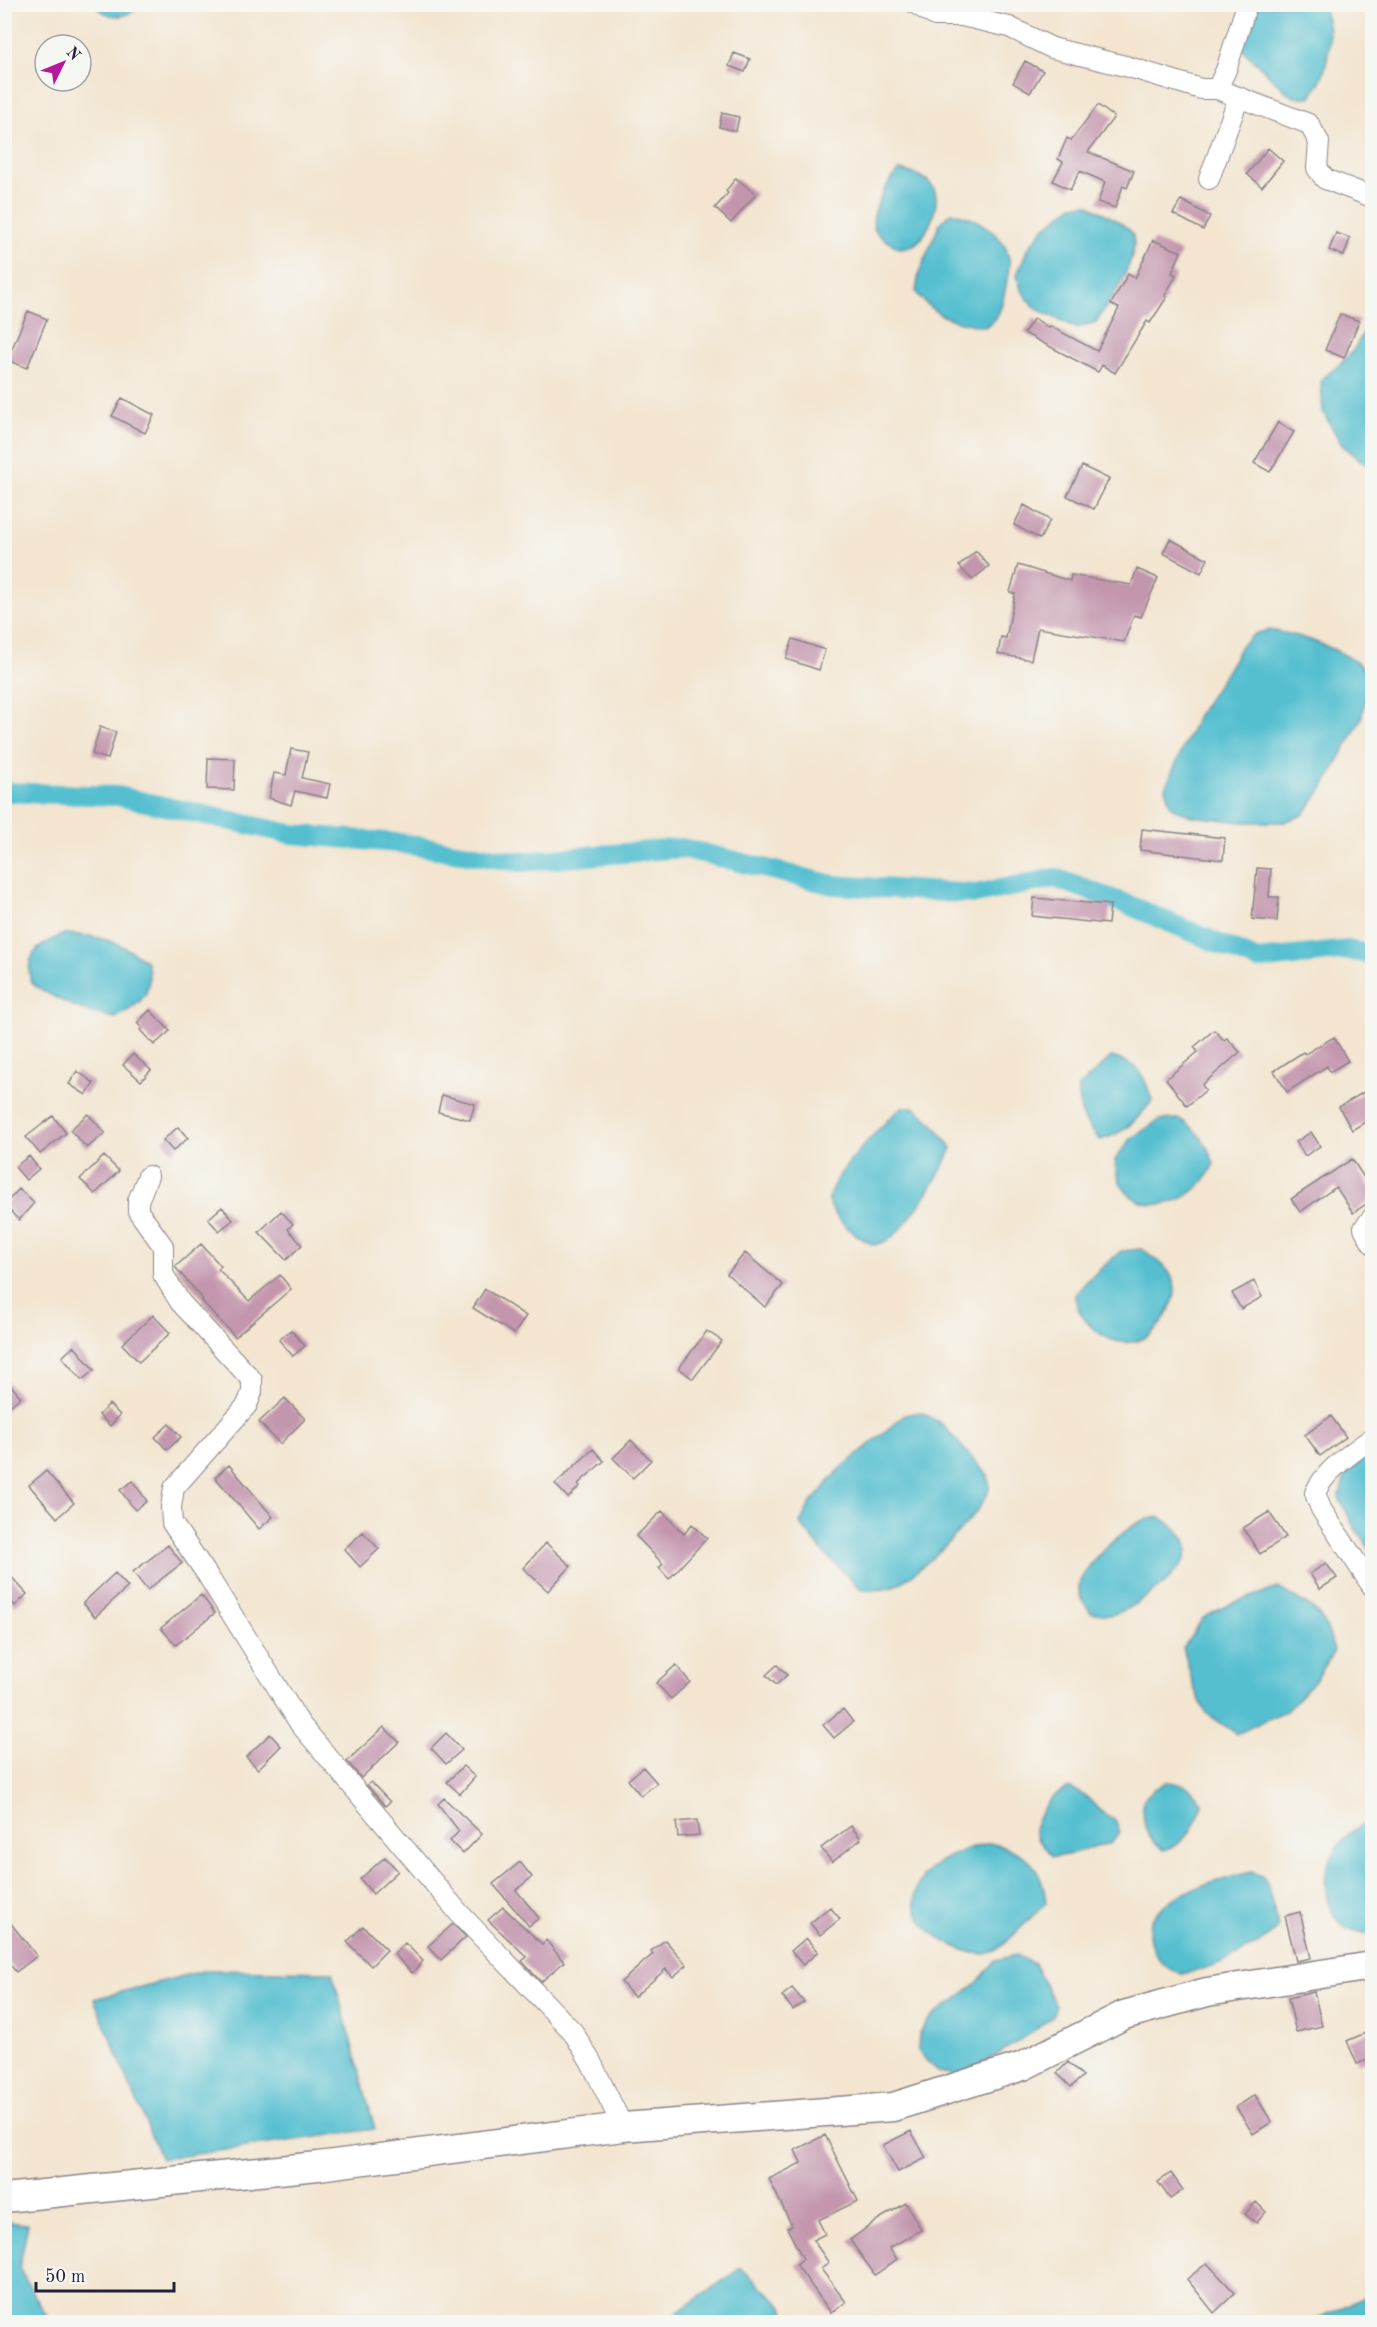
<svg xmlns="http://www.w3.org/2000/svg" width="1377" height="2327" font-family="'Old Standard TT',serif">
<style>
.water{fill:#54bfd0;stroke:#3b7086;stroke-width:1.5}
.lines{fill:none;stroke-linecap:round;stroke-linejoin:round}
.canal{stroke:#54bfd0;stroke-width:20}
.building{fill:#c396ae}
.minor-casing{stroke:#8a8486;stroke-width:22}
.secondary-casing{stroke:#8a8486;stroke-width:31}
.minor{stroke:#fff;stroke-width:20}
.secondary{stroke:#fff;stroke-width:28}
</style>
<rect width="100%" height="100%" fill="#f6f6f2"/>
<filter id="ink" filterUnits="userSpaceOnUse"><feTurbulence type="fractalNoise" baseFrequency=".0167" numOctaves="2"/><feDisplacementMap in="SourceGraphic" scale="12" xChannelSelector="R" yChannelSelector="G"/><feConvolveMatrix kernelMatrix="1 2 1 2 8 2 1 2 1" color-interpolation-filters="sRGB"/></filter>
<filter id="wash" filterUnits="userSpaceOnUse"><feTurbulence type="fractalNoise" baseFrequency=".008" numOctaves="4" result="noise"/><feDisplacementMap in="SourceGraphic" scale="24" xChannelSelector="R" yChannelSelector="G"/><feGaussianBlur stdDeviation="1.35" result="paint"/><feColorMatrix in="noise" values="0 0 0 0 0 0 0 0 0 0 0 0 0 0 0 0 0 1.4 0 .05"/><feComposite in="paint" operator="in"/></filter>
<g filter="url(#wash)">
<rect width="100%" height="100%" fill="#f3e5d0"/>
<path class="water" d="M 94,5 L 144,5 C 125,18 113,22 94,5 Z
M 1254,5 L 1321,5 C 1336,31 1329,74 1310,97 L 1294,97 L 1281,87 L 1242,49 Z
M 900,170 C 912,173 926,176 933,187 C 942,202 928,237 913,245 C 910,247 903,247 899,248 C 892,243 881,239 876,232 C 866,217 888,180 900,170 Z
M 1087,204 C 1097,210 1125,223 1131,232 C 1144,254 1108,303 1096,322 L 1076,328 L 1035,308 L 1021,290 L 1017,275 L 1027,250 L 1044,228 L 1073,205 Z
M 951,213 C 974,215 1005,234 1009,259 C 1010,269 1003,305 998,314 C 996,319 989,323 985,327 C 955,322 935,318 916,292 L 919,273 L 940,223 Z
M 1372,325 L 1372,469 L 1342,445 L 1323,412 L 1321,380 C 1333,370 1346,361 1354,349 C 1360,340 1363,330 1372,325 Z
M 1268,630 C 1300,634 1349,651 1371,675 L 1361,719 L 1324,787 L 1303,815 L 1284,822 L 1242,822 L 1191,816 L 1171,807 L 1165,788 L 1198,715 L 1232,663 L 1241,646 L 1255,634 Z
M 64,934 C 98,935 120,941 147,962 C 154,993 142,1004 115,1018 C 85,1013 56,1000 31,983 C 24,953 39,945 64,934 Z
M 1111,1057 C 1140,1064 1144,1073 1152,1101 C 1137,1120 1124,1134 1100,1140 C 1082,1120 1079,1113 1079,1087 Z
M 902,1107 L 914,1107 L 934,1125 L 952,1148 C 940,1175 914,1218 891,1238 C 887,1242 879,1243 874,1245 C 859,1238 832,1219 829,1201 C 827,1179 885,1122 902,1107 Z
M 1180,1119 C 1200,1133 1206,1141 1214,1164 C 1210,1172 1205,1180 1198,1187 C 1179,1205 1145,1213 1126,1191 C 1118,1183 1117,1171 1115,1160 L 1131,1139 L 1159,1120 Z
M 1142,1249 C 1154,1257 1173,1270 1175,1287 C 1176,1298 1171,1307 1165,1317 C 1148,1345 1121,1351 1095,1330 C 1084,1320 1076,1310 1075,1295 L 1086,1282 L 1121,1251 Z
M 921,1412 L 942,1424 L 988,1476 C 989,1483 990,1488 987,1495 C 973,1522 922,1571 895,1586 C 886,1591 872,1589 862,1590 L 823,1552 L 800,1523 L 810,1504 L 839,1470 L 905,1415 Z
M 1372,1449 L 1372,1552 L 1353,1525 L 1339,1498 L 1345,1476 Z
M 1160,1517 C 1171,1525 1185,1533 1187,1547 C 1191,1570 1130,1612 1110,1615 C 1104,1615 1097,1613 1091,1612 C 1086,1606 1078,1597 1079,1588 C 1081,1566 1123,1530 1142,1521 C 1147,1518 1154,1518 1160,1517 Z
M 1278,1588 C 1312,1608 1325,1610 1334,1651 L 1318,1677 L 1287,1710 L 1237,1734 L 1206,1713 L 1194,1688 L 1183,1648 L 1203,1618 L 1230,1604 Z
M 1168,1782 C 1188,1785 1192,1787 1203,1805 C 1195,1826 1187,1843 1164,1850 C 1143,1838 1143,1822 1143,1800 L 1154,1789 Z
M 1070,1788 L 1087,1797 L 1100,1811 L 1115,1820 L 1120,1832 L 1110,1844 C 1090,1844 1072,1858 1052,1856 L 1037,1838 L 1034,1830 C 1040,1810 1050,1794 1070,1788 Z
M 1372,1817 L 1372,1933 C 1337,1937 1323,1905 1326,1874 C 1327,1864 1337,1848 1343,1840 C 1350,1831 1363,1824 1372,1817 Z
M 989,1843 C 1026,1851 1042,1865 1046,1903 C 1034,1913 1004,1948 992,1952 C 979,1957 967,1951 956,1947 C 917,1930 896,1895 937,1864 C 952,1853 972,1848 989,1843 Z
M 1251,1872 L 1262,1876 L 1267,1883 L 1278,1926 C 1267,1944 1203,1974 1182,1973 C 1169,1972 1160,1962 1154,1951 C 1127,1899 1216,1882 1251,1872 Z
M 1016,1955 L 1034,1964 L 1056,2005 L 1052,2017 L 1033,2032 L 987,2061 L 957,2075 L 937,2072 L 918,2051 L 919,2034 L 930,2018 L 977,1983 L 996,1960 Z
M 206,1970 L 332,1972 L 375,2129 L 161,2159 L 94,1999 Z
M 5,2222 L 28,2224 L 19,2268 L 50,2322 L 5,2322 Z
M 741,2268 L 783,2306 L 788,2322 L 675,2322 L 678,2312 Z
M 1372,2293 L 1372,2322 L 1311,2322 Z"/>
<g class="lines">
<path class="canal" d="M 4,792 L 118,796 L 291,834 L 398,843 L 520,862 L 682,848 L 833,885 L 975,894 L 1055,878 L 1129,905 L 1257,960 L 1348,950 L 1372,955"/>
</g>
<g id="blocks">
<path class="building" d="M 734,53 L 750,59 L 745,72 L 729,66 Z
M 1025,61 L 1043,71 L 1030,93 L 1013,83 Z
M 1098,105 L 1114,117 L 1088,152 L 1134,171 L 1127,188 L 1123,186 L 1115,208 L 1098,202 L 1105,182 L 1080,171 L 1070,190 L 1053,181 L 1063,162 L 1058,159 L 1067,138 L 1071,140 Z
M 722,113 L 739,117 L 736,131 L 719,127 Z
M 1268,148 L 1283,161 L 1262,187 L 1247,174 Z
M 736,178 L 756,194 L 731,223 L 715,208 L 728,193 L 726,191 Z
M 1181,200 L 1210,216 L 1203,230 L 1173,214 Z
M 1336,233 L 1350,238 L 1344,256 L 1329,250 Z
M 1153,240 L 1181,252 L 1172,273 L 1176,275 L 1165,296 L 1167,297 L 1150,323 L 1147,321 L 1115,373 L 1102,365 L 1098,372 L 1024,333 L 1034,318 L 1049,328 L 1050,326 L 1097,351 L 1119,308 L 1111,304 L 1128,274 L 1135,278 Z
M 28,311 L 47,319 L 27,368 L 7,360 Z
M 1340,314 L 1359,321 L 1344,358 L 1325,350 Z
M 122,398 L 154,415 L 145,433 L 112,416 Z
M 1278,422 L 1294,432 L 1270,472 L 1254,463 Z
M 1082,466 L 1109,479 L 1094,509 L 1067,496 Z
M 1024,505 L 1050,520 L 1040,539 L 1014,525 Z
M 1170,539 L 1208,559 L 1201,573 L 1163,553 Z
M 976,551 L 989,566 L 972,580 L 959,566 Z
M 1018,565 L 1070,581 L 1071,575 L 1131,585 L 1137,569 L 1158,578 L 1141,617 L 1134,615 L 1124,642 L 1038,628 L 1031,660 L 998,654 L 1001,637 L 1006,638 L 1015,594 L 1010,592 Z
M 793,639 L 825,650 L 819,670 L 786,659 Z
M 100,727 L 116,732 L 108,759 L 92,754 Z
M 291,749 L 308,752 L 302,778 L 330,784 L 327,798 L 295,791 L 291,805 L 269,798 L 274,773 L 286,775 Z
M 208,758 L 235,759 L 234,790 L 207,789 Z
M 1142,829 L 1225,838 L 1223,860 L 1140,850 Z
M 1257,868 L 1271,869 L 1269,897 L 1279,897 L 1277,921 L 1252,919 Z
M 1034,898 L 1110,905 L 1108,924 L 1032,916 Z
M 150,1010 L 170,1031 L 154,1045 L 140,1030 L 142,1028 L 137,1023 Z
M 1214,1030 L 1224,1040 L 1227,1038 L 1240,1052 L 1202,1085 L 1206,1090 L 1187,1106 L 1166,1079 L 1198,1052 L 1194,1047 Z
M 1334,1037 L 1348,1061 L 1330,1072 L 1327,1066 L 1287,1092 L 1274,1071 L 1303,1052 L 1305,1054 Z
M 133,1054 L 151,1070 L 141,1081 L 123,1065 Z
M 77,1071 L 94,1083 L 86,1095 L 69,1084 Z
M 1372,1087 L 1372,1118 L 1352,1130 L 1339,1107 Z
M 442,1095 L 475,1104 L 470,1120 L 438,1112 Z
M 88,1114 L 105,1133 L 87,1148 L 70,1130 Z
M 53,1116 L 66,1133 L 40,1154 L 26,1137 Z
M 178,1127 L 188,1138 L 173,1151 L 163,1140 Z
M 1311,1132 L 1320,1146 L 1305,1156 L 1296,1142 Z
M 29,1156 L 39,1169 L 26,1180 L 15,1167 Z
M 104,1156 L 119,1171 L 95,1194 L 80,1179 Z
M 1352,1159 L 1372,1190 L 1372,1200 L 1353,1213 L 1336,1187 L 1300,1212 L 1291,1199 Z
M 19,1189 L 34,1203 L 19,1220 L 4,1205 Z
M 222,1207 L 233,1220 L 219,1231 L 208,1219 Z
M 281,1211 L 293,1224 L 288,1229 L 302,1245 L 286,1260 L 259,1232 Z
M 201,1244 L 221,1266 L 218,1269 L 249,1301 L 280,1275 L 291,1289 L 235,1337 L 201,1300 L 203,1299 L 175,1267 Z
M 745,1253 L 783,1285 L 765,1307 L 727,1274 Z
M 1254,1281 L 1262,1297 L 1241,1309 L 1232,1293 Z
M 485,1289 L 526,1316 L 514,1334 L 473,1308 Z
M 153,1315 L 170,1333 L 139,1362 L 122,1344 Z
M 291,1330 L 305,1346 L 293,1356 L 279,1340 Z
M 707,1331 L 722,1341 L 693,1379 L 679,1368 Z
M 74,1346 L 94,1370 L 82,1380 L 62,1357 Z
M 4,1378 L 21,1397 L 4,1411 Z
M 285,1398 L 305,1419 L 280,1444 L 259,1422 Z
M 109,1404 L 120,1415 L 110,1426 L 99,1415 Z
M 1331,1416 L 1346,1437 L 1320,1456 L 1305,1435 Z
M 169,1424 L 181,1437 L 167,1450 L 155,1437 Z
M 631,1440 L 651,1460 L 633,1478 L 613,1458 Z
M 593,1449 L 604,1461 L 578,1484 L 580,1486 L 568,1498 L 555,1484 Z
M 229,1465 L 273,1517 L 259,1529 L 215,1477 Z
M 46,1471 L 74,1503 L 57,1518 L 29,1485 Z
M 133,1481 L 147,1501 L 135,1510 L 120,1490 Z
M 662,1511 L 684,1534 L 692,1524 L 707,1538 L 669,1579 L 659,1568 L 663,1564 L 636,1536 Z
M 1269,1512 L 1286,1537 L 1260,1554 L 1243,1528 Z
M 363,1532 L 379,1549 L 360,1567 L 344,1549 Z
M 546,1543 L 571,1566 L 548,1591 L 523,1568 Z
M 168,1545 L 182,1563 L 147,1590 L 133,1572 Z
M 1326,1563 L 1337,1578 L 1320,1589 L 1310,1574 Z
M 4,1569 L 27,1594 L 15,1606 L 4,1594 Z
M 115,1573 L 128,1587 L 95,1617 L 83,1603 Z
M 201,1595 L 215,1613 L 176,1645 L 161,1628 Z
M 676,1665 L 690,1682 L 671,1699 L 656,1683 Z
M 777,1665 L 787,1675 L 776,1685 L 766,1675 Z
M 843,1709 L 853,1722 L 834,1738 L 823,1725 Z
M 384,1727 L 399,1742 L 361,1778 L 347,1761 Z
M 446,1733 L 462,1750 L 446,1764 L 431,1748 Z
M 270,1734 L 281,1746 L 258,1769 L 246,1757 Z
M 463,1766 L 475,1777 L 460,1794 L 447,1782 Z
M 643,1767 L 657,1783 L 641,1796 L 628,1780 Z
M 371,1782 L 390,1802 L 385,1806 L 367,1785 Z
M 444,1798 L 482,1834 L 463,1854 L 450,1841 L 459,1831 L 438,1804 Z
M 697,1820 L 699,1835 L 678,1837 L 676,1822 Z
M 851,1826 L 861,1839 L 832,1862 L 821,1848 Z
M 385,1857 L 398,1871 L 373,1894 L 360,1879 Z
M 520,1862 L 532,1877 L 516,1890 L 539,1918 L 529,1926 L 493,1884 Z
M 503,1907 L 542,1944 L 546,1940 L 564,1962 L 541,1982 L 522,1961 L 527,1957 L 488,1920 Z
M 830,1907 L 840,1919 L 820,1935 L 810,1923 Z
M 1300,1912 L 1311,1958 L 1296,1961 L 1285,1916 Z
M 4,1915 L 37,1956 L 16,1972 L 4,1957 Z
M 453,1924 L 466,1937 L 441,1960 L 428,1946 Z
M 363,1926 L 387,1950 L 371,1966 L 347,1942 Z
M 806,1938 L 818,1952 L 803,1965 L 791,1951 Z
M 665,1940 L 687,1965 L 673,1977 L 666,1969 L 634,1997 L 621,1982 L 653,1954 L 651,1951 Z
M 405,1943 L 423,1961 L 412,1973 L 394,1954 Z
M 792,1988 L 804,2002 L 793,2010 L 782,1996 Z
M 1314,1992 L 1322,2026 L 1296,2032 L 1288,1998 Z
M 1372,2030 L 1372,2058 L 1357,2064 L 1347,2041 Z
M 1068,2062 L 1083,2076 L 1071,2087 L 1057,2073 Z
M 1255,2095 L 1272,2122 L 1253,2134 L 1236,2107 Z
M 911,2131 L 926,2158 L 898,2172 L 883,2145 Z
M 825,2135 L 858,2201 L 818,2220 L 825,2234 L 813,2240 L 829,2263 L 821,2269 L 846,2302 L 831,2313 L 796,2264 L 803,2259 L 787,2228 L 792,2226 L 769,2179 L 801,2163 L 795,2150 Z
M 1171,2173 L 1183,2190 L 1170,2199 L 1158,2182 Z
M 1256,2202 L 1266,2212 L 1256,2223 L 1245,2214 Z
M 906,2203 L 921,2230 L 889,2248 L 897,2259 L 875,2275 L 850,2240 L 879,2219 Z
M 1207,2263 L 1235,2293 L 1214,2313 L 1187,2279 Z"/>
</g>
</g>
<g filter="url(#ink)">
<use href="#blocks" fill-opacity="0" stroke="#8a8486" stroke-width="1.5"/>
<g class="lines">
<g class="minor-casing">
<path id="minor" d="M 916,4 L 935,16 L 962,16 L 1009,27 L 1052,48 L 1129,67 L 1201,89 L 1217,89 L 1309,124 L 1319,142 L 1317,168 L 1325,179 L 1372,197
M 1217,89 L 1226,70 L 1247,4
M 1209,179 L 1239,97
M 148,1176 L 138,1201 L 138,1211 L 163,1246 L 163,1274 L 180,1302 L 252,1380 L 252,1392 L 247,1405 L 174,1488 L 171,1507 L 172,1523 L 208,1576 L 300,1724 L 459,1913 L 573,2032 L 591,2062 L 623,2127
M 1372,1218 L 1364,1228 L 1372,1243
M 1372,1438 C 1352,1453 1325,1470 1315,1493 L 1321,1509 L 1372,1586"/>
</g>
<g class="secondary-casing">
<path id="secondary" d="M 4,2198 L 318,2166 L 623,2127 L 893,2107 L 1023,2066 L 1124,2015 L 1207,1992 L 1372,1966"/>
</g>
<use href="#minor" class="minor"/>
<use href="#secondary" class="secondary"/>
</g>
</g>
<rect width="1377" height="2327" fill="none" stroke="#f6f6f2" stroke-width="24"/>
<g transform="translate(63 63) rotate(47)"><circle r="28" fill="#f6f6f2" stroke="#a1a1a9" stroke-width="1.5"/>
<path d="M0-4.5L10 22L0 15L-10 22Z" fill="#b5179e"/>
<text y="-9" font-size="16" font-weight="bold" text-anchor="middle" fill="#22223b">N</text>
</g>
<path d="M36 2282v9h138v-9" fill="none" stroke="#22223b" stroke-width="3"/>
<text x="45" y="2282" font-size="18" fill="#22223b" stroke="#f6f6f2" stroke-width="4.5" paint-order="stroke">50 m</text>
</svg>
